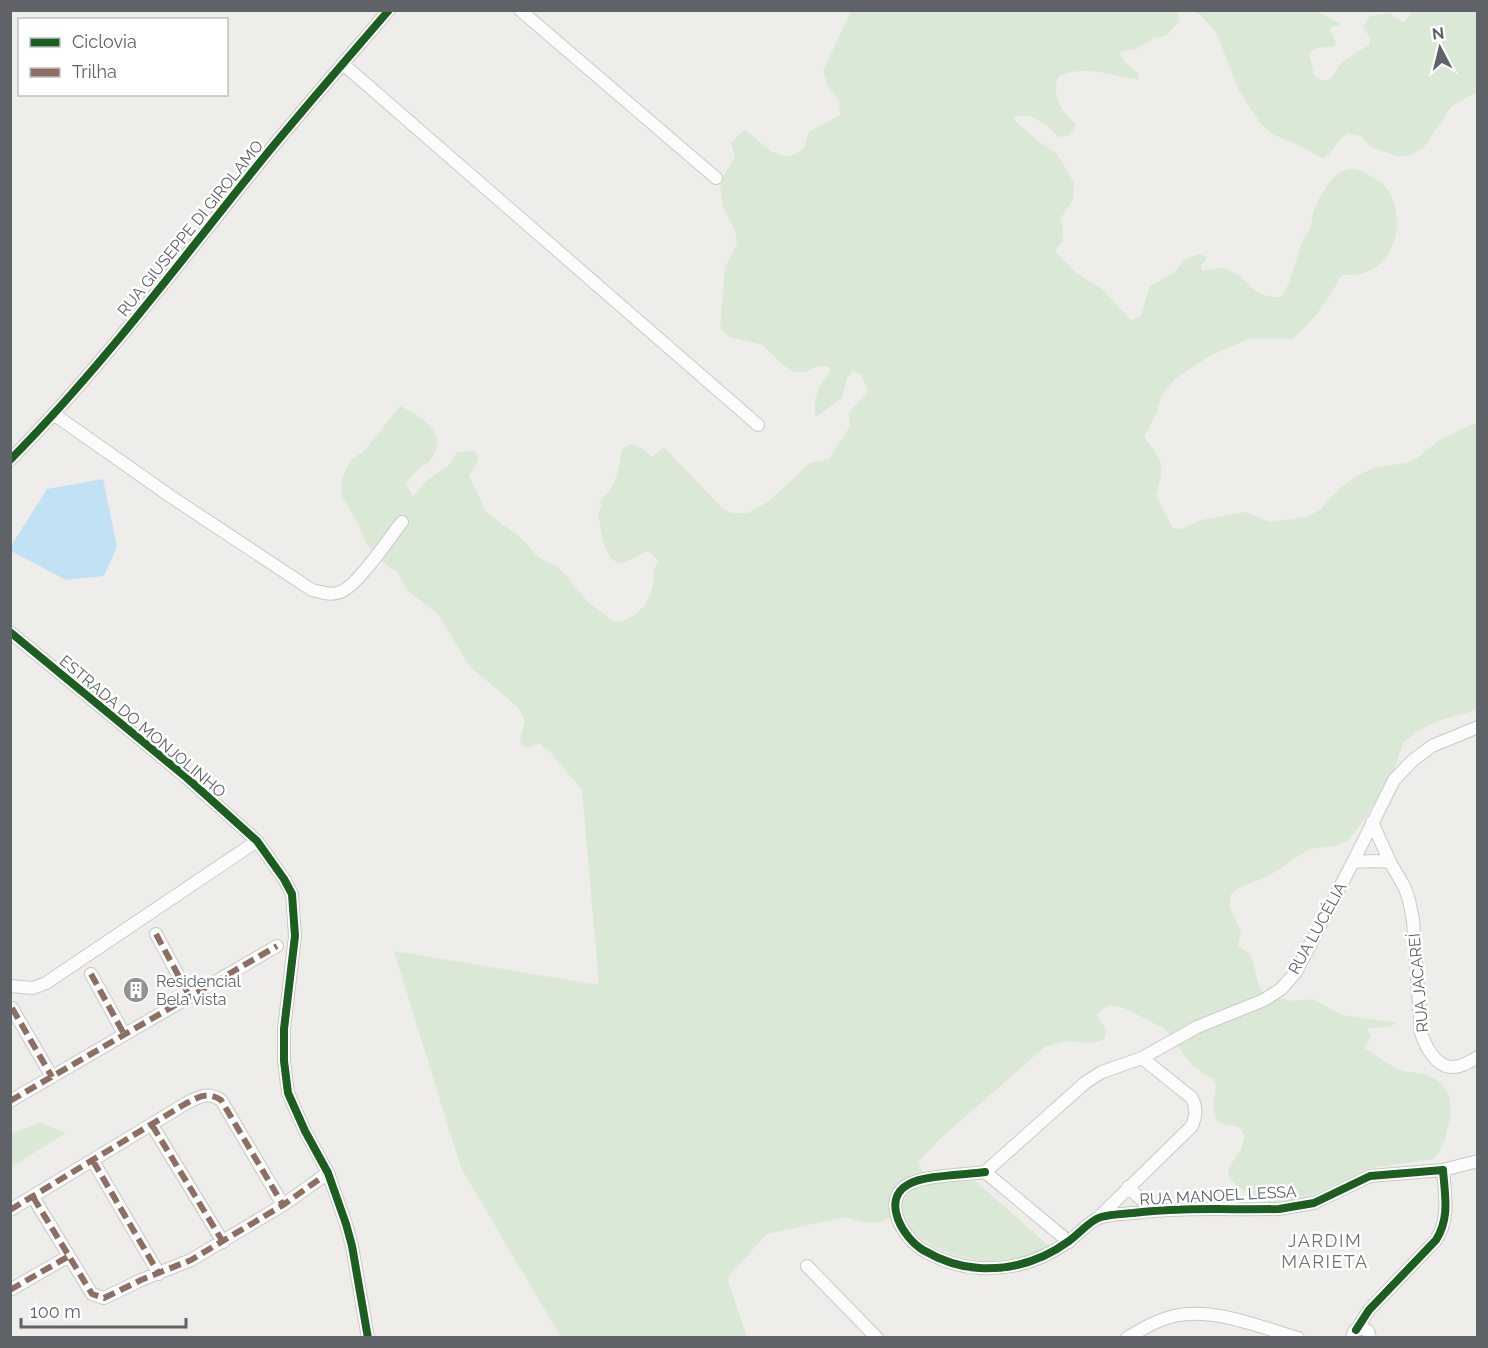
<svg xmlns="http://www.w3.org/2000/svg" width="1488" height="1348" font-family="Raleway,sans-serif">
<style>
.green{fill:#d9e9d6}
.water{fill:#c1e2f5}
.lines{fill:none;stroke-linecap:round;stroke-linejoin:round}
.minor-casing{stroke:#c9c9c9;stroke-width:14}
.minor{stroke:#fcfcfc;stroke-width:12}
.quiet{stroke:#8d6e63;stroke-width:6;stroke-dasharray:12 6;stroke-linecap:butt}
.cycleway-casing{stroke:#fff;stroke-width:11}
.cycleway{stroke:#1b5e20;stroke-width:8}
.labels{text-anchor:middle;stroke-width:5;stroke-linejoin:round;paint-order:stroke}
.street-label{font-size:16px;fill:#5f6367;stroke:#fff}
.poi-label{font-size:16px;fill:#5f6367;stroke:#fff;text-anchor:start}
.neighbourhood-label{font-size:18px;letter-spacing:1.5px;fill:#707579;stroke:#fff}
</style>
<rect width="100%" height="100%" fill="#eeedea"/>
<path class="green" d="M 851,11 L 1178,11 L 1179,21 L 1166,36 L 1154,38 L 1136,49 L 1119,52 L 1125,62 L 1138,73 L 1139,80 C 1113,76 1082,64 1058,77 C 1051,98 1062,112 1077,125 L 1068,136 L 1058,137 C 1049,125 1030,111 1014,117 L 1015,121 L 1038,141 L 1058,155 L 1074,183 L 1073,200 L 1060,219 L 1063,228 L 1063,242 L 1055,250 L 1056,253 L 1075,272 L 1102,289 L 1131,320 L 1141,316 L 1150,286 L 1172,274 L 1186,259 L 1198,254 L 1208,257 L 1201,265 L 1202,271 C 1210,270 1218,267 1226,269 C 1250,275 1249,299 1280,297 C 1294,281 1295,257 1304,238 C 1305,234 1310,231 1311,227 C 1312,222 1312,217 1313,213 C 1319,196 1336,162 1359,170 C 1366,172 1373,178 1379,182 C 1390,188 1394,201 1396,213 C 1401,236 1388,266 1364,273 C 1358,275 1349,275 1342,275 C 1328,299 1314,321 1293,339 L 1251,338 L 1211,355 L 1175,379 L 1162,395 L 1156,414 L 1144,437 C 1164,463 1165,463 1156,496 L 1173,528 L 1182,529 L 1201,520 L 1246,512 L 1269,522 L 1306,517 L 1320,510 L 1340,488 L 1360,474 L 1376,467 L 1407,463 L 1417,458 L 1438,441 L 1477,422 L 1477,710 L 1437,721 L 1417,731 L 1403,743 L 1392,776 L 1361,824 L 1347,842 L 1339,845 L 1309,849 L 1269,876 L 1238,888 L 1231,894 L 1229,906 L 1241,932 L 1238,946 L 1251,954 L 1258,983 L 1264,995 L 1294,1001 L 1313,999 L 1342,1015 L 1397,1023 L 1391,1026 L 1367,1029 L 1371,1037 L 1364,1048 C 1376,1055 1388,1065 1401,1070 C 1408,1073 1417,1072 1424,1074 C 1450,1082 1455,1103 1448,1126 C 1445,1139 1443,1150 1433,1159 L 1370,1168 L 1289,1206 C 1267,1205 1242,1193 1228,1176 L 1229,1167 L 1241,1150 L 1245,1135 L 1239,1127 L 1220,1123 L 1216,1119 L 1213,1105 L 1216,1086 L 1213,1079 L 1192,1066 L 1165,1029 L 1124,1008 L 1109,1005 L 1096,1014 C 1101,1023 1110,1030 1103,1040 L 1090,1043 L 1065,1041 L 1045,1047 L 942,1137 L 918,1162 L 928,1183 L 975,1181 L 1050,1247 C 1012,1272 948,1263 915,1233 C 910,1228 907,1219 903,1213 L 878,1223 L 861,1222 L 846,1217 L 767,1234 L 727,1278 L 747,1337 L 561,1337 L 461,1168 L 394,951 L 599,985 L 582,790 L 551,753 L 540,744 L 528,747 L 521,744 L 520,740 L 525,721 L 519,708 L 470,667 L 439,615 L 407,590 L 397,571 L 391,569 L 377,557 L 365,542 L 360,526 L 341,495 L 342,479 L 350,461 L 365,450 L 400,406 C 420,416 449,432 432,458 C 429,463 422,466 418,470 C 413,474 409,480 406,485 L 413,496 L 428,479 L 447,467 L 457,452 L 475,451 L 479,459 L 469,476 L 486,512 L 522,539 L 537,556 L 560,569 L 588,602 L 614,622 C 635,620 649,606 653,584 C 654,576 652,568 659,561 L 648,551 L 622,564 C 603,562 601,528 598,513 L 602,505 L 599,502 C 618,486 617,471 623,448 L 631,444 L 642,448 L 652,457 L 664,447 L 723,509 L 732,513 L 748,513 L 768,502 L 810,463 L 829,459 L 850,426 L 849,413 C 854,405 866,398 868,390 L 860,373 L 853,372 L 847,378 L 842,398 L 816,417 C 811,402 820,381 831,371 L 829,367 L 820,366 L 805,372 L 794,372 L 783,365 L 763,345 L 730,337 L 720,329 L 725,267 L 737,244 L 735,231 L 723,206 L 720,188 L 723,177 L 735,158 L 731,143 L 743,131 L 745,130 L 772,152 L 789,157 L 804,149 L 809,132 L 840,115 L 839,101 L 828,86 L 823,71 Z
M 1192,11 L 1317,11 L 1341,24 L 1329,29 L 1336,42 L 1335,46 L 1317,48 L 1309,54 L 1314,75 L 1322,81 L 1331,79 L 1342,62 L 1369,45 L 1370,38 L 1363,27 L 1370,16 L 1389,13 L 1404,23 L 1413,11 L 1477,11 L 1477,92 L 1452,106 L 1424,147 L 1411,155 L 1397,156 L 1371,147 L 1361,136 L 1348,133 C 1336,140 1334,152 1323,159 L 1303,147 L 1272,134 L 1261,124 L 1239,91 L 1217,34 L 1201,15 Z
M 40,1122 L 66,1133 L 11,1167 L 11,1134 Z"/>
<path class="water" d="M 103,479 L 117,546 L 104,576 L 66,580 L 11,551 L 11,546 L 47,489 Z"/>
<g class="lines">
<g class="minor-casing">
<path id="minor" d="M 520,10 L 716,178
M 343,64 L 758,425
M 55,415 L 170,496 L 312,590 C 321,592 330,596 340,592 C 357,587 389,538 402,522
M 10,460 C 103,366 182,259 265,156 C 305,107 347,59 389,10
M 10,632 L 187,778 L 257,841 L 284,879 L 292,894 L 295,936 L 284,1029 L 284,1061 L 288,1093 L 305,1131 L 328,1173 L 346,1224 L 352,1246 L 368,1338
M 1372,822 L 1390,862 L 1405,888 L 1409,900 L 1413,920 L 1421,1033 C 1425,1045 1435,1066 1451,1067 C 1461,1068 1470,1061 1478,1057
M 1353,862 L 1375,861 L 1390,862
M 156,934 L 190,997
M 91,974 L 124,1034
M 10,986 L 33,988 L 46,983 L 257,841
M 12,1008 L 52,1077
M 1142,1058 L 1197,1027 L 1264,1000 L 1281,989 L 1296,972 L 1353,862 L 1394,780 L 1412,761 L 1432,746 L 1478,727
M 10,1101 L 277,946
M 152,1125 L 223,1242
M 93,1161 L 159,1274
M 1443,1170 L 1478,1161
M 985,1172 C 965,1175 925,1175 909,1184 C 880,1199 903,1238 923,1250 C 940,1260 960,1267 979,1268 C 1012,1270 1043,1260 1069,1241 C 1079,1234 1090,1220 1101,1217 C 1111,1214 1123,1214 1133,1213 C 1181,1207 1231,1210 1279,1209 L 1314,1203 L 1370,1176 L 1443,1170 C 1445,1196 1450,1218 1436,1240 L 1369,1310 L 1356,1330
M 1128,1187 L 1152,1210
M 33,1197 L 92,1294 L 104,1298 L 141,1280 L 191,1260 L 283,1205 L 328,1173
M 10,1210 L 185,1104 C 198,1097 207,1091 221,1100 L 283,1205
M 1069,1242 L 985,1172 L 1086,1082 L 1102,1072 L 1142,1058 L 1192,1098 C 1197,1109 1196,1116 1192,1126 L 1099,1217
M 807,1266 L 877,1338
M 10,1290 L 69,1256
M 1127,1338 C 1142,1329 1157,1320 1174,1316 C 1214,1307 1259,1327 1298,1338
M 1352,1338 L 1354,1331 L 1361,1328 L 1368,1331 L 1370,1338"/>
</g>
<use href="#minor" class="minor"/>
<path class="quiet" d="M 156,934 L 190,997
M 91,974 L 124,1034
M 12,1008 L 52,1077
M 10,1101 L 277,946
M 152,1125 L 223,1242
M 93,1161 L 159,1274
M 33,1197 L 92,1294 L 104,1298 L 141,1280 L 191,1260 L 283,1205 L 328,1173
M 10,1210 L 185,1104 C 198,1097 207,1091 221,1100 L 283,1205
M 10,1290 L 69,1256"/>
<g class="cycleway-casing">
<path id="cycleway" d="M 10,460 C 103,366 182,259 265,156 C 305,107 347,59 389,10
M 10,632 L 187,778 L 257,841 L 284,879 L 292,894 L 295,936 L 284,1029 L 284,1061 L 288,1093 L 305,1131 L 328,1173 L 346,1224 L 352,1246 L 368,1338
M 985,1172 C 965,1175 925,1175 909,1184 C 880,1199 903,1238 923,1250 C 940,1260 960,1267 979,1268 C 1012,1270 1043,1260 1069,1241 C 1079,1234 1090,1220 1101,1217 C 1111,1214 1123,1214 1133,1213 C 1181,1207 1231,1210 1279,1209 L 1314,1203 L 1370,1176 L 1443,1170 C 1445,1196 1450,1218 1436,1240 L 1369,1310 L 1356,1330"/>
</g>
<use href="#cycleway" class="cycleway"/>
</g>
<defs>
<g id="building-disc" transform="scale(1.35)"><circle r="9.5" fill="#919395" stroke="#fff"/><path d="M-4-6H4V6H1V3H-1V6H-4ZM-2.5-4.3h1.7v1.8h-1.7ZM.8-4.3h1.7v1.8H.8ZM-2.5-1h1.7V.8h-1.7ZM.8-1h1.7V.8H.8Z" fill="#fff"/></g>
</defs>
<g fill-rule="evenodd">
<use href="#building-disc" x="136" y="990"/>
</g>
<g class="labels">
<g class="street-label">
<text transform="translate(190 228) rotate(-51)" y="6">RUA GIUSEPPE DI GIROLAMO</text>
<text transform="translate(143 726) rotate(40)" y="6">ESTRADA DO MONJOLINHO</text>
<text transform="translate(1317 928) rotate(-61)" y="6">RUA LUCÉLIA</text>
<text transform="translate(1418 983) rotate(-95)" y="6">RUA JACAREÍ</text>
<text transform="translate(1218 1195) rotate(-3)" y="6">RUA MANOEL LESSA</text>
</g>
<g class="poi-label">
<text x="156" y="987">Residencial<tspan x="156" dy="18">Bela vista</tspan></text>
</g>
<g class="neighbourhood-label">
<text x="1325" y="1247">JARDIM<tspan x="1325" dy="21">MARIETA</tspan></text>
</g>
</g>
<rect width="1488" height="1348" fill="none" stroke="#5f6367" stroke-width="24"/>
<rect x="18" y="18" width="210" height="78" fill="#ffffff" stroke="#bfc1c2" stroke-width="1.5"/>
<rect x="30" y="38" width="30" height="9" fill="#1b5e20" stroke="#bfc1c2" stroke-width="1.5"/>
<text x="72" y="48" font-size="18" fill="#5f6367">Ciclovia</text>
<rect x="30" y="68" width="30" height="9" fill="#8d6e63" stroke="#bfc1c2" stroke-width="1.5"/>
<text x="72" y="78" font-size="18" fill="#5f6367">Trilha</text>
<g transform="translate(1440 48) rotate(353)" stroke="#ffffff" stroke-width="4.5" paint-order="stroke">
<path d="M0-4.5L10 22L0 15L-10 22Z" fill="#5f6367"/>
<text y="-9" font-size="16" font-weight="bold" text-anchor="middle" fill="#5f6367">N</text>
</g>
<path d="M21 1318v9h165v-9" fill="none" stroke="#5f6367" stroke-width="3"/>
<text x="30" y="1318" font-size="18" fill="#5f6367" stroke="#ffffff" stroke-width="4.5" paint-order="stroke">100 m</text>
</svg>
